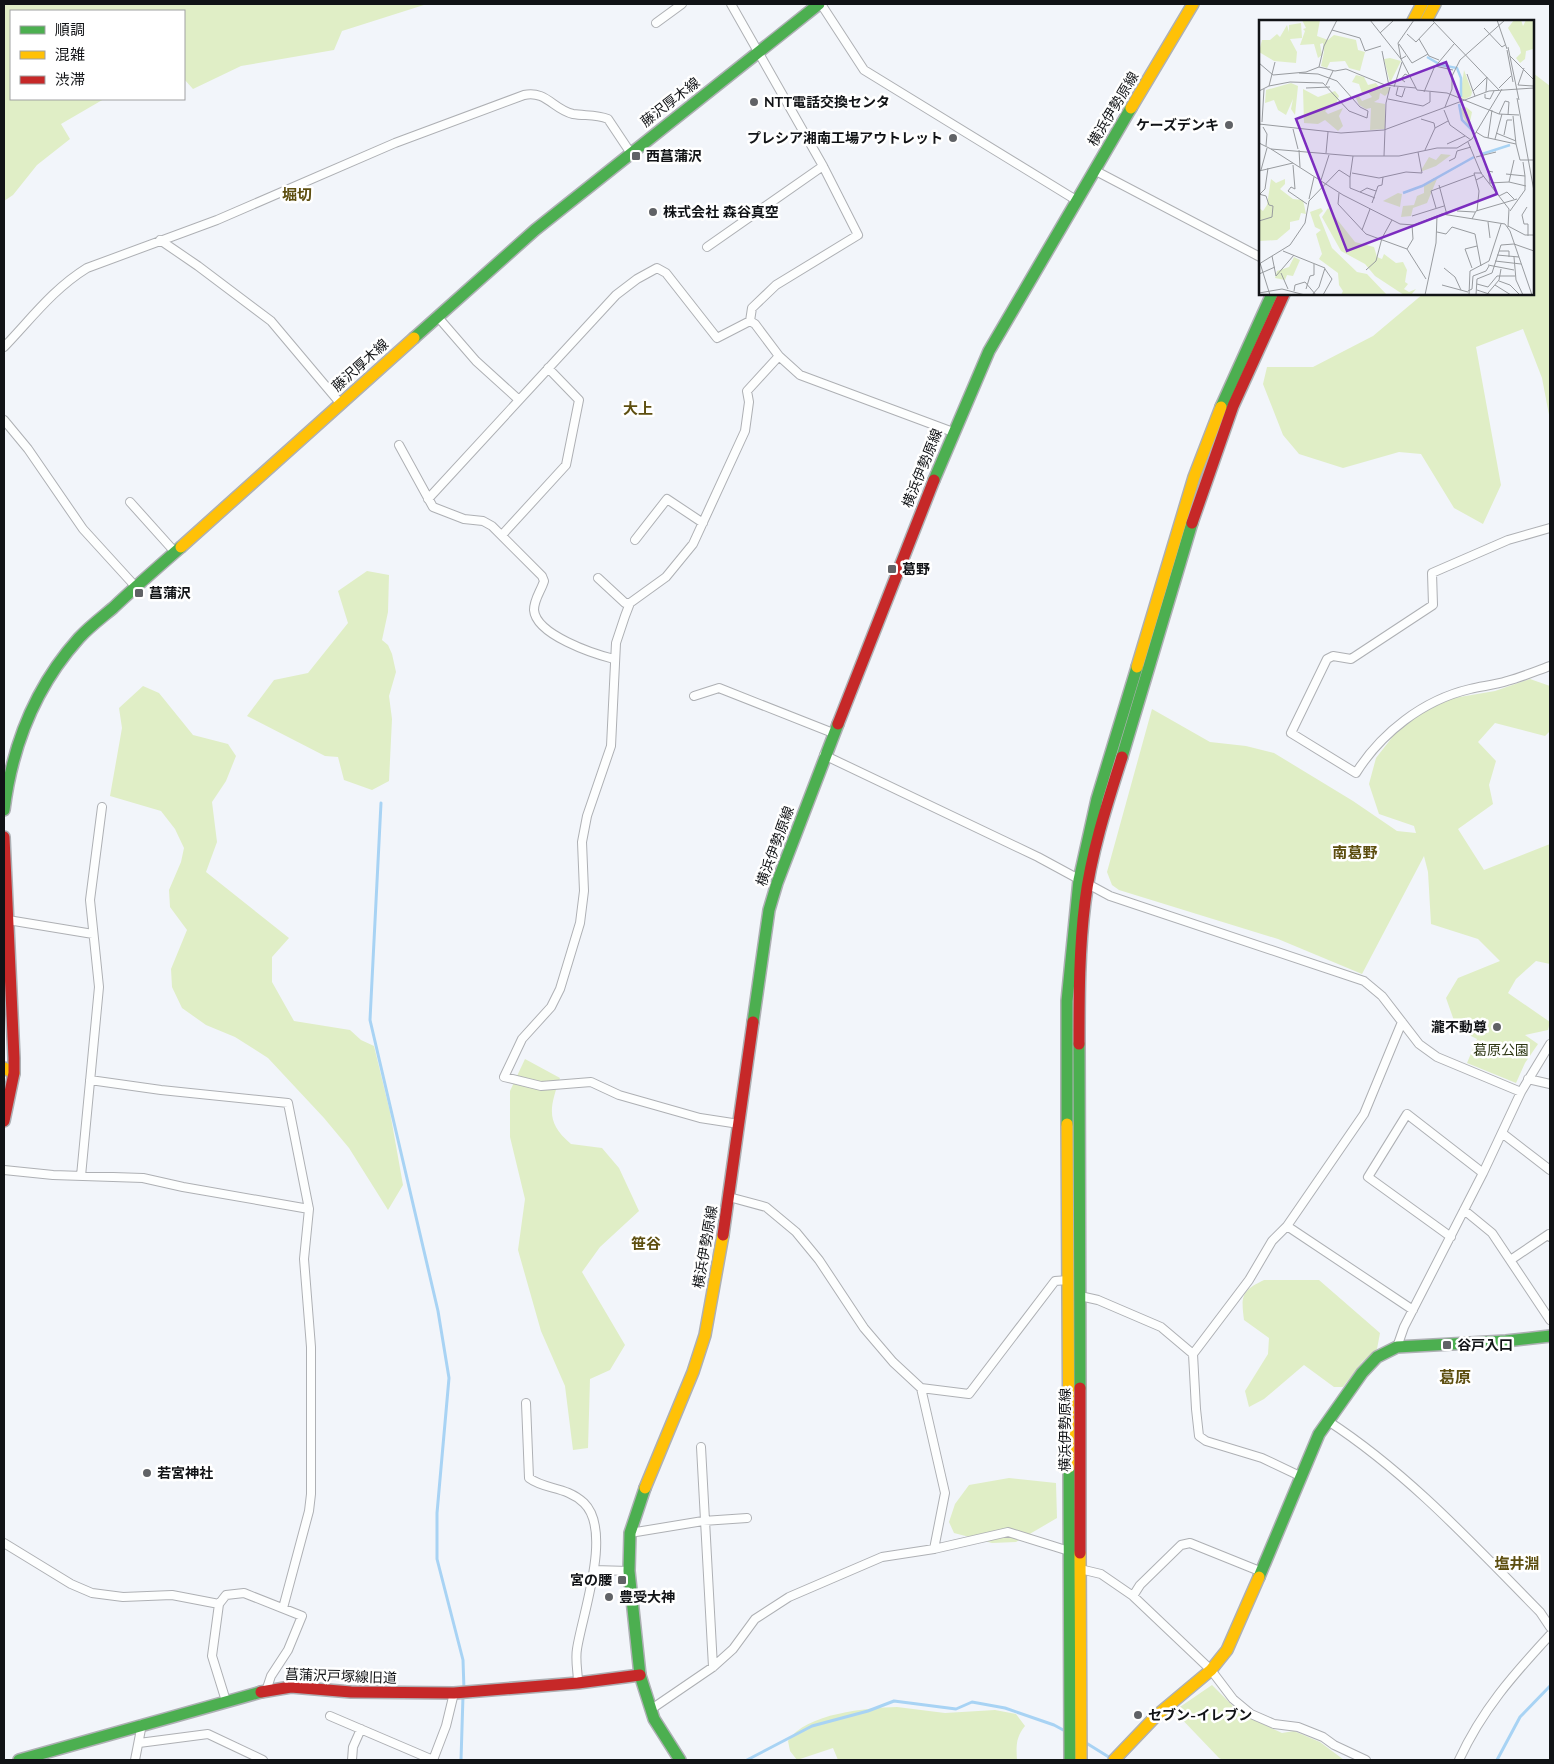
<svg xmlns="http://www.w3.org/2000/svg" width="1554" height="1764" font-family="Mulish,'Noto Sans JP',sans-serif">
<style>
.green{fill:#e0eec6}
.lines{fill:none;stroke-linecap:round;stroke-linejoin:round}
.stream{stroke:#a8d3f4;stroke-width:3}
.street-casing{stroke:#aeb0b4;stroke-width:10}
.fast-casing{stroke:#aeb0b4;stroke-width:14}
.slow-casing{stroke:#aeb0b4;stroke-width:14}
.jam-casing{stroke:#aeb0b4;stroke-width:14}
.street{stroke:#fdfefe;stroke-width:8}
.fast{stroke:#4caf50;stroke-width:11}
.slow{stroke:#ffc107;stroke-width:11}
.jam{stroke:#c62828;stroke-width:11}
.poi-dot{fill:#606266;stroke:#fff;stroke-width:2}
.labels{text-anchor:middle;stroke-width:5;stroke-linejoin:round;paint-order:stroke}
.street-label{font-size:14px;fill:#111316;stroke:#fff}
.poi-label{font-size:14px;font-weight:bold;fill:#111316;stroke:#fff;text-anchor:start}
.park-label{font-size:14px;fill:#2d3613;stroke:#fff}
.neighbourhood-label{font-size:15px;font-weight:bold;fill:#5d4e0f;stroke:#fff}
.quarter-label{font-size:16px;font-weight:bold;fill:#5d4e0f;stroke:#fff}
.inset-river{fill:none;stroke:#a8d3f4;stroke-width:2.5}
.inset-road{fill:none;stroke:#989b9f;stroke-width:1}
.view{fill:#7b2cbf;fill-opacity:0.15;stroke:#7b2cbf;stroke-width:2.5}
.inset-edge{fill:none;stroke:#111316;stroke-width:2.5}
</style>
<rect width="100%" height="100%" fill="#f2f5fa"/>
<path class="green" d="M 4,4 L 427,4 L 342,31 L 334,50 L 241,66 L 193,89 L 184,79 L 184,11 L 11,11 L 11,99 L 104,99 L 61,124 L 70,139 L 37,165 L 13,195 L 4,201 Z
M 1533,73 L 1550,86 L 1550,420 L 1542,378 L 1523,329 L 1476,347 L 1501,485 L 1483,524 L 1454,508 L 1421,454 L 1399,452 L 1343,468 L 1299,454 L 1283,435 L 1263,384 L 1267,367 L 1313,367 L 1373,336 L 1423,294 L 1533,294 Z
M 367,571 L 389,575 L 388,612 L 382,640 L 388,645 L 392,654 L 396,672 L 389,696 L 392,719 L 389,781 L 372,790 L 344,780 L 338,757 L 325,756 L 247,716 L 274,680 L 308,673 L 348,623 L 338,591 Z
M 1530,679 L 1550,686 L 1550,731 L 1545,736 L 1495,723 L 1478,742 L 1496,761 L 1489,785 L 1493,804 L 1458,829 L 1484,870 L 1550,844 L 1550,964 L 1536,961 L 1516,979 L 1508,993 L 1550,1022 L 1548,1030 L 1525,1035 L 1538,1044 L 1525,1063 L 1516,1083 L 1467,1063 L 1477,1039 L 1457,1029 L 1446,998 L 1458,978 L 1500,961 L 1478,939 L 1431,924 L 1428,872 L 1424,856 L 1362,974 L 1278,939 L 1119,890 L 1112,885 L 1107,872 L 1152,709 L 1210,742 L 1246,746 L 1274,753 L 1353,801 L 1397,831 L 1416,833 L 1414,826 L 1379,814 L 1369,784 L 1376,758 L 1408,717 L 1448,699 L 1495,691 Z
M 143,686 L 159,693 L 193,735 L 228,744 L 236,756 L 226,781 L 212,802 L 217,842 L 206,872 L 289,938 L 272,957 L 272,982 L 294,1021 L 350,1030 L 361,1040 L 374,1046 L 390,1112 L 403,1185 L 388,1210 L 349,1148 L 324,1118 L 268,1058 L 235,1037 L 206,1025 L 182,1008 L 172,987 L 171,969 L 187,930 L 170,907 L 169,890 L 181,862 L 184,848 L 175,829 L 161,811 L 110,796 L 122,728 L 119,708 Z
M 525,1059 L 560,1078 C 550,1107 545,1122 571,1144 L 602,1148 L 619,1168 L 639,1211 L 600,1247 L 582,1272 L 625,1345 L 610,1370 L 590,1379 L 588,1448 L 573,1450 L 565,1386 L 541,1331 L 518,1250 L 525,1199 L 510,1137 L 510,1091 Z
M 1264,1280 L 1319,1280 L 1380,1333 L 1377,1349 L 1362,1362 L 1343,1387 L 1334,1387 L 1304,1365 L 1264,1399 L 1249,1407 L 1245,1391 L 1268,1354 L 1269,1338 L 1244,1320 C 1241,1296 1241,1291 1264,1280 Z
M 1009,1478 L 1056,1483 L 1057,1518 L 1016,1542 L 992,1543 L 954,1533 L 949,1522 L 955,1504 L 969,1485 Z
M 1212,1685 L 1241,1714 L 1282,1733 L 1294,1731 L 1320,1742 L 1344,1760 L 1223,1760 L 1219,1758 L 1174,1711 Z
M 897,1707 L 945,1713 L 995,1710 L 1016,1714 L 1025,1726 C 1016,1737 1016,1746 1017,1760 L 838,1760 L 833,1748 L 797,1760 L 790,1751 L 788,1741 C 806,1713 867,1708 897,1707 Z"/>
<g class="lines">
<path class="stream" d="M 381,803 L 370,1020 L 438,1311 L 449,1378 L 437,1513 L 437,1559 L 463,1660 L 464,1690
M 1083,1741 L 1112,1759
M 461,1760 L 463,1696
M 747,1760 L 812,1726 L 868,1711 L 894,1701 L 956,1709 L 972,1702 L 1005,1708 L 1054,1725 L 1067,1732
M 1497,1760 L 1520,1717 L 1550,1686"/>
<g class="street-casing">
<path id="street" d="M 731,4 L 823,166 L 858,235 L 776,285 L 752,308 L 750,321 L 755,324 L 779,356 L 800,375 L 953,432
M 821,4 L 864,70 L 1076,200
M 656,23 L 682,4
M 1094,170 L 1260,257
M 160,240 L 198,266 L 271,321 L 340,403
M 707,247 L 823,166
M 437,316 L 476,361 L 519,400
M 4,347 C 31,319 53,289 87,268 L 217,220 L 395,143 L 524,95 C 546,90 554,110 573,114 C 585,116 596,114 608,119 L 630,152
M 4,420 L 28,449 L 83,529 L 135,586
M 399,445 L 433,507 L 464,519 L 483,521 L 492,526 L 542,576 L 544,581 C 541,591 534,599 534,610 C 536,635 594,654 614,659
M 428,499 L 616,295 L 637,279 L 657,268 L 666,273 L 717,338 L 750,321
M 130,502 L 174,551
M 1550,528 L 1508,540 L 1432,573 L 1433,605 L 1351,659 L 1333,656 L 1327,659 L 1291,733 L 1356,773 C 1381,733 1423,700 1470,689 C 1482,686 1495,685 1507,681 C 1522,677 1536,671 1550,666
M 502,535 L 566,465 L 579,400 L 548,368
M 635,540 L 667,499 L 703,523
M 598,578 L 625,603 L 630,603
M 694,696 L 719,688 L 833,733
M 824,755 L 1038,857 L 1110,896 L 1364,981 L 1382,996 L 1419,1044 L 1437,1057 L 1521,1092
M 8,920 L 93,934
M 1528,1079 L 1550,1084
M 90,1080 L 161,1090 L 288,1103 L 309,1209 L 304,1259 L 311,1347 L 311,1494 L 309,1511 L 283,1608
M 739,1124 L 700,1118 L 619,1095 L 591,1082 L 541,1086 L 504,1077 L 522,1039 L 551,1007 L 560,989 L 580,923 L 584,891 L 582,842 L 587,816 L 611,746 L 616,643 L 625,616 L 630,603 L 666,577 L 693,544 L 745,431 L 749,402 L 747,391 L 779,356
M 1502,1133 L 1550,1170
M 4,1170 L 53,1175 L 143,1178 L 183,1187 L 309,1209
M 81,1176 L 99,987 L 90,900 L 102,807
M 729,1197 L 766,1207 L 796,1232 L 819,1260 L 864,1328 L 893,1362 L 921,1388 L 969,1394 L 1055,1281 L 1068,1280
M 1464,1210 L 1492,1233 L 1550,1320
M 1287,1226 L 1413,1310
M 1451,1237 L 1368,1177 L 1407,1114 L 1483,1173
M 1512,1259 L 1549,1234 L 1550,1237
M 1080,1296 L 1098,1300 L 1161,1327 L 1193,1354
M 1397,1347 L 1404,1327 L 1483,1173 L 1521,1092 L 1550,1044
M 921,1388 L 945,1493 L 934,1549
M 526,1403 L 529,1478 C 545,1490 566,1486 584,1503 C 613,1531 582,1615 577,1649 C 575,1660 578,1672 578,1683
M 1328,1421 C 1408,1473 1474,1545 1540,1612 L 1550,1627
M 701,1447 L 713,1667
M 1302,1477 L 1262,1458 L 1206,1441 L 1199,1436 L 1196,1409 L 1193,1354 L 1249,1280 L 1272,1241 L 1287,1226 L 1364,1114 L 1402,1022
M 630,1533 L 703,1521 L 747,1518
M 4,1543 L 71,1584 L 92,1593 L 123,1597 L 172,1595 L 219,1604 L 212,1656 L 226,1701
M 1080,1569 L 1101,1574 L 1133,1596 L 1211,1670 L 1233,1699 L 1251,1714 L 1274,1724 L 1298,1727 L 1323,1737 L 1334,1745 L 1366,1760
M 594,1570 L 629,1571
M 1133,1596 L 1140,1585 L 1181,1545 L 1190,1543 L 1262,1572
M 219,1604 L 226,1595 L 244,1593 L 302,1616 L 288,1650 L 271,1676 L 266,1691
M 650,1710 L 713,1667 L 733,1649 L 755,1619 L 789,1597 L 882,1557 L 934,1549 L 1008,1532 L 1069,1551
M 330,1716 L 433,1760
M 139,1743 L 208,1734 L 263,1760
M 135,1760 L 142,1724
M 352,1760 L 353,1747 L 361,1729
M 433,1760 L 446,1726 L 454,1693
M 1459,1760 C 1482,1710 1513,1675 1550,1635"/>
</g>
<g class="fast-casing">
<path id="fast" d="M 414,338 L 535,230 L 819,4
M 1221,407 L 1272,294
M 934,480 L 989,351 L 1131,108
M 1122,757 L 1192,523
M 4,810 C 12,746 35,687 79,638 C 89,627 101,618 113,608 C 135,587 158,567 181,547
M 753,1022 L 769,910 L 777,883 L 838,724
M 1079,1044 L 1080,1388
M 1067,1124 L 1067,1001 L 1079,880 L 1097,799 L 1137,667
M 1069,1467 L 1070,1760
M 645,1488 L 630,1533 L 629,1571 L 640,1675 L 654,1719 L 680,1760
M 1259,1577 L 1319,1434 L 1362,1373 L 1377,1357 L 1397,1347 L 1506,1341 L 1550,1336
M 19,1760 L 261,1692"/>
</g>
<g class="slow-casing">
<path id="slow" d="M 1413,21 L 1422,4
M 1426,21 L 1435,4
M 1131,108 L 1193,4
M 181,547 L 414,338
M 1137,667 L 1194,477 L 1221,407
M 4,1068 L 14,1073
M 1067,1124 L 1069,1467
M 645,1488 L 693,1372 L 705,1335 L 723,1235
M 1080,1553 L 1081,1760
M 1114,1760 L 1156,1716 L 1211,1670 L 1227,1650 L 1259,1577"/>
</g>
<g class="jam-casing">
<path id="jam" d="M 1192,523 L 1233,406 L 1284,294
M 838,724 L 934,480
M 4,837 L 14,1058 L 14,1073 L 4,1121
M 1079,1044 C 1079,997 1079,949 1085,902 C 1091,853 1107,804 1122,757
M 723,1235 L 753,1022
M 1080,1388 L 1080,1553
M 261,1692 L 291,1687 L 351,1692 L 454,1693 L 578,1683 L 640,1675"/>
</g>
<use href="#street" class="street"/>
<use href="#fast" class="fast"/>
<use href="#slow" class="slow"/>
<use href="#jam" class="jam"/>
</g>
<g class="poi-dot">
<circle cx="754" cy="102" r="5"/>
<circle cx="1229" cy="125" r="5"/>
<circle cx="953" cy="138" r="5"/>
<rect x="631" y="151" width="10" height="10" rx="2.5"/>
<circle cx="653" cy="212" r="5"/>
<rect x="887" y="564" width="10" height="10" rx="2.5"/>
<rect x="134" y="588" width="10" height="10" rx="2.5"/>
<circle cx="1497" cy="1027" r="5"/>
<rect x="1442" y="1340" width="10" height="10" rx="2.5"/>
<circle cx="147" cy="1473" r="5"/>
<rect x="617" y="1575" width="10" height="10" rx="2.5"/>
<circle cx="609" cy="1597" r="5"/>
<circle cx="1138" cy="1715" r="5"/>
</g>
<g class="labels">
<g class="street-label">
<text transform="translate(670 102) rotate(-38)" y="5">藤沢厚木線</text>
<text transform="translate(1113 109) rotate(-59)" y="5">横浜伊勢原線</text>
<text transform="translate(360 365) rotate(-42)" y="5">藤沢厚木線</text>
<text transform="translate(922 468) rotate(-68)" y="5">横浜伊勢原線</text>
<text transform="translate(775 846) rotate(-70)" y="5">横浜伊勢原線</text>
<text transform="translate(705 1247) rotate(-80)" y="5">横浜伊勢原線</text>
<text transform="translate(1065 1430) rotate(-90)" y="5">横浜伊勢原線</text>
<text transform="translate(341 1676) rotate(2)" y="5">菖蒲沢戸塚線旧道</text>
</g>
<g class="poi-label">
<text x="764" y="107">NTT電話交換センタ</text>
<text x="1219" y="130" text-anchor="end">ケーズデンキ</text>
<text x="943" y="143" text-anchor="end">プレシア湘南工場アウトレット</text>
<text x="646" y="161">西菖蒲沢</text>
<text x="663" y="217">株式会社 森谷真空</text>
<text x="902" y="574">葛野</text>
<text x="149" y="598">菖蒲沢</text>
<text x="1487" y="1032" text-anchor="end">瀧不動尊</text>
<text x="1457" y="1350">谷戸入口</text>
<text x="157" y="1478">若宮神社</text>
<text x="612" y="1585" text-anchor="end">宮の腰</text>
<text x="619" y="1602">豊受大神</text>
<text x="1148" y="1720">セブン-イレブン</text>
</g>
<g class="park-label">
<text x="1501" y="1055">葛原公園</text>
</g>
<g class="neighbourhood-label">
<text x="297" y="200">堀切</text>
<text x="638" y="414">大上</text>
<text x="1355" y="858">南葛野</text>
<text x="646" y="1249">笹谷</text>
<text x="1517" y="1569">塩井淵</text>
</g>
<g class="quarter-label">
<text x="1455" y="1383">葛原</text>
</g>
</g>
<g transform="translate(1259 20)">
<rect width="275" height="275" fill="#f2f5fa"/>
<path d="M 43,0 L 61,0 L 58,16 L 69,20 L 75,15 L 97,20 L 99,30 L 106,32 L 101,51 L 90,48 L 86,41 L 71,42 L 68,48 L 62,46 L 65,32 L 64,23 L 61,24 L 63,35 L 59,38 L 55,24 L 41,25 L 46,11 L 44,9 L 47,8 ZM 255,0 L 262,0 L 264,6 L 267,0 L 275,0 L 274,29 L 267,31 L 266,39 L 261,43 L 257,38 L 262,33 L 261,28 L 249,8 ZM 42,3 L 43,18 L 31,19 L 38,32 L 37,43 L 15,41 L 0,32 L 3,20 L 11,20 L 18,14 L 21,17 L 28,5 L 30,12 L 30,5 ZM 131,38 L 142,41 L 131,63 L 125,39 ZM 205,50 L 213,72 L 212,76 L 206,79 L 202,78 L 202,70 ZM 97,55 L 105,57 L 109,65 L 117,63 L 122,70 L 124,66 L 130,67 L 130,72 L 126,76 L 121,73 L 120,79 L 115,82 L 126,84 L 126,109 L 111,110 L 112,88 L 107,89 L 100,85 L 96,76 L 100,76 L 103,81 L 113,77 L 108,71 L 103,73 L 100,64 L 93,62 ZM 32,63 L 39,66 L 36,95 L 32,89 L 34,79 L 27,95 L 19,90 L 15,80 L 6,83 L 7,70 ZM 44,69 L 59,77 L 76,71 L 80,76 L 77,84 L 66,91 L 69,94 L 84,88 L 80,96 L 84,106 L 79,111 L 66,100 L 59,104 L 45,103 ZM 207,87 L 213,92 L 210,107 L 200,89 ZM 182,134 L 192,135 L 177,146 L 161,152 L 170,137 L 177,140 ZM 175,158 L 178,159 L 168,183 L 154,188 L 152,196 L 142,197 L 144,186 L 155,185 L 158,176 L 165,173 L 165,165 ZM 12,159 L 17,163 L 26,159 L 26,164 L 21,169 L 34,179 L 44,180 L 47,194 L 42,193 L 40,200 L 31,202 L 31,209 L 18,220 L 0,221 L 0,188 L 4,191 L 8,185 ZM 139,173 L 143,174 L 141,187 L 124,181 ZM 62,188 L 64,191 L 60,195 L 73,228 L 98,252 L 108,254 L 128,275 L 82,275 L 84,271 L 80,265 L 79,253 L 60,239 L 63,234 L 57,214 L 62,210 L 56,207 L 51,192 ZM 69,188 L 96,222 L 115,227 L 118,237 L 123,239 L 125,234 L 137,243 L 144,242 L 148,250 L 146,262 L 149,264 L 145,269 L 150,272 L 157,269 L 152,275 L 145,275 L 116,256 L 106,244 L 82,231 L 63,197 ZM 35,237 L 41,240 L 34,256 L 28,255 L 26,260 L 16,258 L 18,251 L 30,247 Z" fill="#e0eec6"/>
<path class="inset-river" d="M 168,37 L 182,45 L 198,48 L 202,58 L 202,77M 200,84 L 203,100 L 215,112M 223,134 L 251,125M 144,173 L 163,166 L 215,137"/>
<path class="inset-road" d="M 111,0 L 142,39 L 158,70 L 188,73 L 240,94 L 260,95M 173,0 L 240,70M 238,0 L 248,29M 225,8 L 243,27 L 246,25M 73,10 L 101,18 L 106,31 L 122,26M 121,13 L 135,0M 148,14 L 157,22 L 175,3M 160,19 L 170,36 L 180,40M 140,24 L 153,43 L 169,34M 249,27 L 260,80M 248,30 L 254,62M 123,31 L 130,66M 147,36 L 142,39 L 139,23 L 155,0M 251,36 L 275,60M 0,43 L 14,55 L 47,52 L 60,47 L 76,51 L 87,49 L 126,65 L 157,68M 176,46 L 194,50M 60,47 L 65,26 L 78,0M 265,48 L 259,65 L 274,66M 208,54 L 214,71M 146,62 L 142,59 L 146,54 L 150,56M 67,65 L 74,51M 10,66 L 31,62 L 64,63 L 90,91 L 108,98 L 109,91 L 101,87 L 78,61 L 59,54 L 40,53M 135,67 L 143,42M 139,67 L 137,75 L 143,77 L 146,68M 47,68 L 71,67M 240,68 L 252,56M 0,71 L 10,66 L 16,42M 165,72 L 175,48 L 195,24M 227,72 L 228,57M 226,74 L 226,78 L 231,79 L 235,71M 216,76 L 214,71 L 228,57M 258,78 L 275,171M 129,79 L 164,86 L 171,82 L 171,72M 186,87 L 193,69 L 193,56 L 201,40 L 246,0M 185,90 L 191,105 L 212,120M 240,94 L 246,81 L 250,82 L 249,95M 254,96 L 257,124M 162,99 L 175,103 L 176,108M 3,102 L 5,69M 0,104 L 82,113 L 125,110 L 230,71 L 275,68M 4,107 L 8,114 L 7,126M 34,109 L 39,129M 217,112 L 225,117 L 257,124 L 261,140 L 275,140M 237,113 L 257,121M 245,115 L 248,100 L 253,100M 229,118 L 233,90M 236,119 L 243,94M 209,122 L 222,153 L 250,189 L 249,207M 0,123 L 12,129 L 94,136 L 140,136 L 178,128 L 198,128 L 213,119 L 243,69M 188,124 L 206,116M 12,129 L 84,175 L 141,204 L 155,205 L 183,194 L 246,204 L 251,211 L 273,275M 40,130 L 41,147M 166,130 L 176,108 L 189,101M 67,133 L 69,112M 125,136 L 127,83 L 131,67M 217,137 L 237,132M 190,141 L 196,138 L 198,131 L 212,127M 34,145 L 36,169M 2,150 L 8,128M 0,151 L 34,143M 93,153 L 120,158 L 147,152 L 163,153 L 159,132M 247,154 L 266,156 L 264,142M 91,157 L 91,168 L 116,178M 62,160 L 70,135M 217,160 L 215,153 L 223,153M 231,162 L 229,151 L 234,152M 250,162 L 255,140M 230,163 L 250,162 L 267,166M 180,165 L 188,195M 36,169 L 32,167 L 29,171 L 48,184M 101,172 L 108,168 L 117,171M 80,173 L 79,184 L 107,214 L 148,229 L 167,259M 0,174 L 7,176 L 10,185 L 14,186 L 13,197 L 0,201M 1,174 L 6,169 L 9,148M 240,176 L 248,172 L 255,179M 50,179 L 55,157M 113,183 L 119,166 L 123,165 L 124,157M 268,187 L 263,195 L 265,204 L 269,204 L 269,216M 177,188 L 172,171 L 215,155M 198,191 L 216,192M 218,191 L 220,171 L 217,160 L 225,156M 251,191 L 266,170 L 266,156M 153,196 L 185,186M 213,199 L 217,191 L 258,179M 229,202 L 231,218M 249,206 L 266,215 L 275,215M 103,210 L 111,189M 178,212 L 187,214 L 193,207 L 216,214 L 222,246M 148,229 L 154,219 L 153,205M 24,231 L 66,248 L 60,267 L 53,275M 240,231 L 250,231 L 250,237M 238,235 L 260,237M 13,236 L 17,256 L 35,235M 255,237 L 257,260 L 264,275M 236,241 L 262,244M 1,243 L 11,275M 0,244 L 31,225 L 46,203 L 50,181 L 80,150 L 91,157 L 94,136M 229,245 L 255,250M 185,248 L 196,257 L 202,270M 213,248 L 206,229 L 218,226M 107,250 L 117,241 L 123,218 L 133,200M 22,253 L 29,269M 0,254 L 16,247M 240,261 L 251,265 L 261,275M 218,264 L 229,267 L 238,256 L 256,256M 183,265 L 209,272M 236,265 L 252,275M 47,269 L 51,256 L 55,255 L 55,244M 218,270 L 233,275M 35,271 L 36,265 L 46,262 L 57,275M 209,271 L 213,269 L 214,256 L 227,251 L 230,246M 0,273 L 23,269 L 46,275M 229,273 L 240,260 L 242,249M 64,275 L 73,259 L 66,249M 166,275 L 177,223 L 178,196M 210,275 L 211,251 L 230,241 L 242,204M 217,275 L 218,259 L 233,253 L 242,225 L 255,224 L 275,231"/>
<path class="view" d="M 187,42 L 238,174 L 88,231 L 37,99 Z"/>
<rect width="275" height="275" class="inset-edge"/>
</g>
<rect width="1554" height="1764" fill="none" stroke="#111316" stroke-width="10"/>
<rect x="10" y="10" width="175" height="90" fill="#ffffff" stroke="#a0a1a2"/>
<rect x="20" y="26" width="25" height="8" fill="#4caf50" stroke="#a0a1a2"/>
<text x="55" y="35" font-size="15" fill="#111316">順調</text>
<rect x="20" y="51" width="25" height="8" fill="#ffc107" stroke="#a0a1a2"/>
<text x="55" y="60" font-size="15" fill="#111316">混雑</text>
<rect x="20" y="76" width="25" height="8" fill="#c62828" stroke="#a0a1a2"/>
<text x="55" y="85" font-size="15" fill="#111316">渋滞</text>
</svg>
